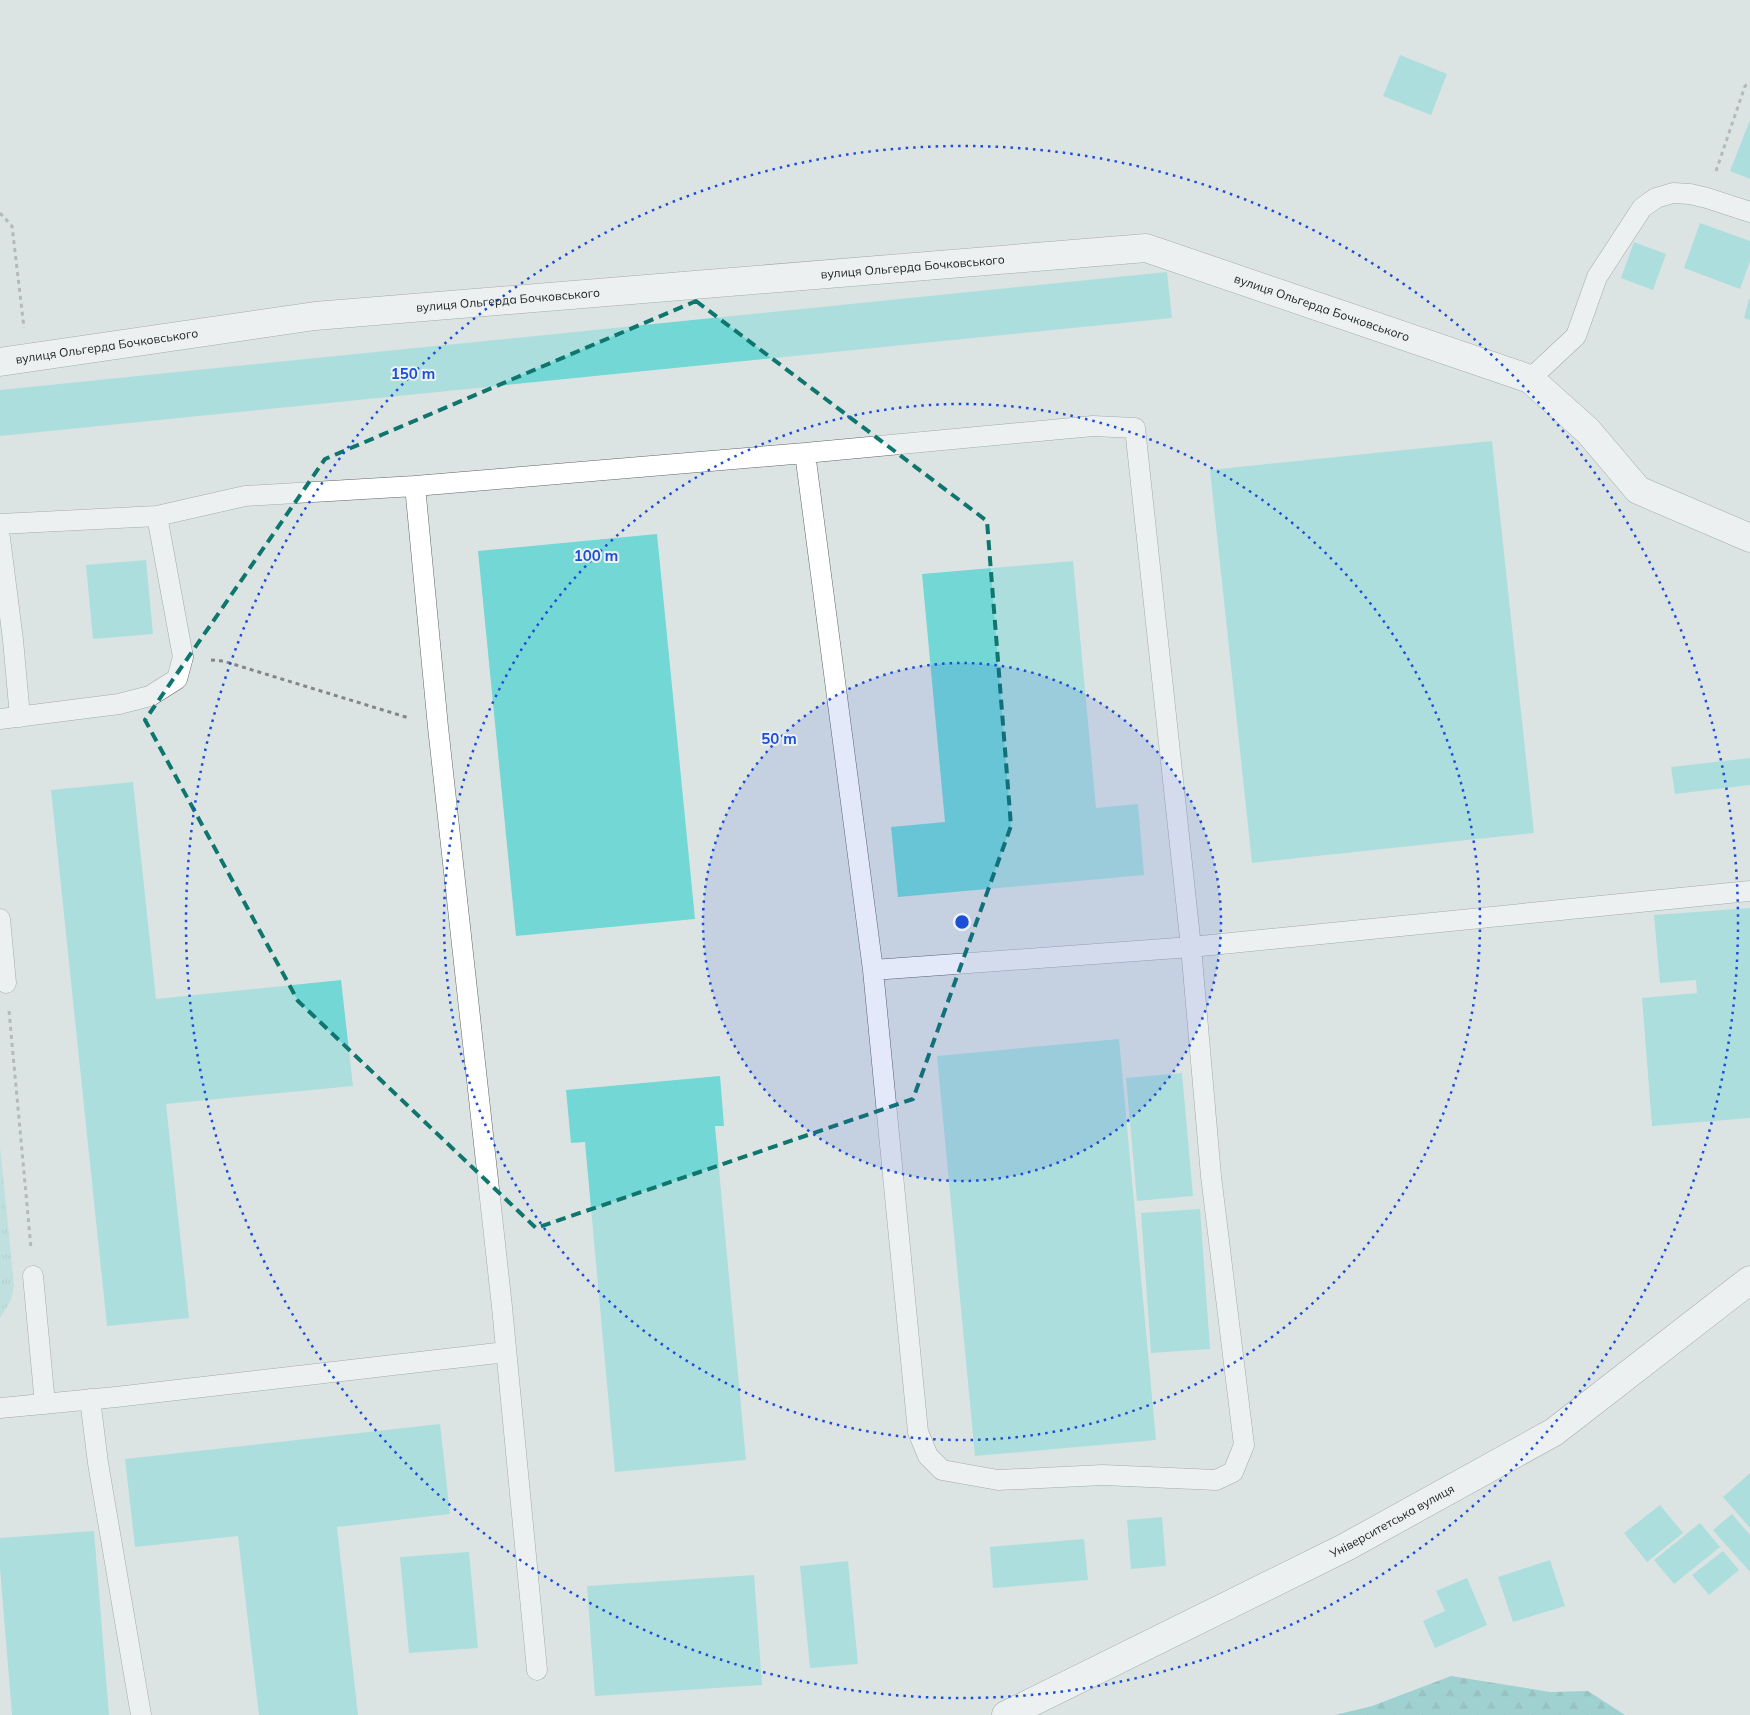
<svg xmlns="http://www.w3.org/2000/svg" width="1750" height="1715" font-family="Mulish,sans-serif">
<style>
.grass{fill:url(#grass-tufts)}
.forest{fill:url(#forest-firs)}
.building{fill:#72d7d5}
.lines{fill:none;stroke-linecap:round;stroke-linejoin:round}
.service-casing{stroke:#5f6666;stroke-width:21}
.minor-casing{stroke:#5f6666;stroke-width:29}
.path{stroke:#818786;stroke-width:3;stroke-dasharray:4 4;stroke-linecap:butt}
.service{stroke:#fff;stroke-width:20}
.minor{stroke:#fff;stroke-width:28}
.marked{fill:none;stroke:#0f766e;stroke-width:4;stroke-dasharray:10 6;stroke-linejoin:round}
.ring{fill:none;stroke:#1d4ed8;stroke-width:2.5;stroke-dasharray:2.5 5}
.labels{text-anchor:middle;stroke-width:4;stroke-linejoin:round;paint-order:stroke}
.street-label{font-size:12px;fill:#1d2020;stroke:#e9f1f1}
.centre{fill:#1d4ed8;stroke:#e9f1f1;stroke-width:2.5}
.ring-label{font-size:15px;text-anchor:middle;font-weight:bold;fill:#1d4ed8;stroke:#e9f1f1;stroke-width:4;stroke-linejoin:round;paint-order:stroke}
</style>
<defs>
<pattern id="grass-tufts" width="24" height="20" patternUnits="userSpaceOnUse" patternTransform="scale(1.25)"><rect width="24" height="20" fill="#9ddcda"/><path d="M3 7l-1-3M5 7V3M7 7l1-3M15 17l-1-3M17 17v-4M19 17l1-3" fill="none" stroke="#87bcbb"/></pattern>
<pattern id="forest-firs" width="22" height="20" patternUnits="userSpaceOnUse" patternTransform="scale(1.25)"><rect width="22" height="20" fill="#54bbb9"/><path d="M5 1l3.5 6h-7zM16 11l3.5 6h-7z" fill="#459896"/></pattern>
</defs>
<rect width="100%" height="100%" fill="#dce4e3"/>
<path class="grass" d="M 0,1146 L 14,1285 L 11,1300 L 0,1318 Z"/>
<path class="forest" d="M 1451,1676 L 1550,1692 L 1588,1691 L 1625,1715 L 1335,1715 L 1372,1706 Z"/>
<path class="building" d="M 1400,55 L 1447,74 L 1431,115 L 1383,96 Z
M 1750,120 L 1750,179 L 1730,171 Z
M 1700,223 L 1750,241 L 1750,261 L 1740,289 L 1684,268 Z
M 1634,242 L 1666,254 L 1653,290 L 1621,278 Z
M 1167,272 L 1172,318 L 0,436 L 0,390 Z
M 1749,299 L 1750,299 L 1750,320 L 1744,318 Z
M 1492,441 L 1534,833 L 1252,863 L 1210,470 Z
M 657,534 L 695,919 L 516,936 L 478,551 Z
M 146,560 L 153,634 L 93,639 L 86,565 Z
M 1073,561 L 1096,808 L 1138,804 L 1144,875 L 898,897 L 891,827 L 945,822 L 922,574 Z
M 1750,758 L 1750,785 L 1675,794 L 1671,767 Z
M 133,782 L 156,999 L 341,980 L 353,1086 L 166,1104 L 189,1318 L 107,1326 L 51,790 Z
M 1750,908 L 1750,1118 L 1652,1126 L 1642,998 L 1697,993 L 1696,980 L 1660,983 L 1654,915 Z
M 1119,1039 L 1156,1440 L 975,1456 L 937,1056 Z
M 1182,1073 L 1193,1196 L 1137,1201 L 1126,1078 Z
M 720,1076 L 724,1126 L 715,1126 L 746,1460 L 615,1472 L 585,1142 L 571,1143 L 566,1090 Z
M 1200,1209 L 1210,1349 L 1151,1353 L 1141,1213 Z
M 440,1424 L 450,1514 L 337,1527 L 358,1715 L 259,1715 L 238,1536 L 135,1547 L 125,1459 Z
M 1750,1473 L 1750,1528 L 1723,1497 Z
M 1660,1505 L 1683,1533 L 1647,1562 L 1624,1533 Z
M 1732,1514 L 1750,1535 L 1750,1572 L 1713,1530 Z
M 1162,1517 L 1166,1566 L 1131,1569 L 1127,1520 Z
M 1700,1523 L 1720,1547 L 1674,1584 L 1654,1560 Z
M 94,1531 L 109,1715 L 12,1715 L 0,1568 L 0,1538 Z
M 1084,1539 L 1088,1580 L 993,1588 L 990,1547 Z
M 1723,1551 L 1739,1570 L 1709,1595 L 1692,1575 Z
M 469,1552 L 478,1648 L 409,1653 L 400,1557 Z
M 1550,1560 L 1565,1606 L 1513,1622 L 1498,1577 Z
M 848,1561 L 858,1664 L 810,1668 L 800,1566 Z
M 754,1575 L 762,1685 L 595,1696 L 587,1586 Z
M 1467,1578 L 1487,1625 L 1435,1648 L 1423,1621 L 1445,1611 L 1436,1591 Z"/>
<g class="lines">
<g class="service-casing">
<path id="service" d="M 1530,379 L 1576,336 L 1597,277 L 1642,208 L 1656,198 L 1673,193 L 1690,194 L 1707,198 L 1750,212
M 415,486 L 438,727 L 502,1307 L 537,1670
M 0,524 L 157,516
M 0,538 L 13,640 L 20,717
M 0,719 L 119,704 L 150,696 L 177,679 L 183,657 L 157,516 L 245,496 L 415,486 L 805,453 L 873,970 L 918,1432 L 928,1456 L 942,1470 L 998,1480 L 1103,1475 L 1216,1480 L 1233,1472 L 1244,1445 L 1211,1176 L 1191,947 L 1135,428 L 1093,426 L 805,453
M 0,919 L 6,983
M 873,970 L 1191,947 L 1750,891
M 33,1276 L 45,1404
M 90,1399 L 98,1463 L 141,1715
M 0,1408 L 116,1397 L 506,1352"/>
</g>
<g class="minor-casing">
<g id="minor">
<path id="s1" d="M 0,362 L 315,316 L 1146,248 L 1530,379 L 1588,431 L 1638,490 L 1750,538"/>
<path id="s2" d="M 1006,1715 L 1346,1547 L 1554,1432 L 1750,1280"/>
</g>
</g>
<path class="path" d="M 1716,171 L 1745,86 L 1750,83
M 0,213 L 12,226 L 24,328
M 211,660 L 223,661 L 409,718
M 9,1011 L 31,1248"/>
<use href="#service" class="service"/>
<use href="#minor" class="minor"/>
</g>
<path d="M0 0H1750V1715H0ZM 696,301 L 987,521 L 1011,826 L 913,1099 L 536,1228 L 298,1001 L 145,720 L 325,459 Z" fill="#dce4e3" fill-opacity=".55" fill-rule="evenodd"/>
<path class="marked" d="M 696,301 L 987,521 L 1011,826 L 913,1099 L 536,1228 L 298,1001 L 145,720 L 325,459 Z"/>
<circle cx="962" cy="922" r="259" fill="#1d4ed8" fill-opacity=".12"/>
<g class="ring">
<circle cx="962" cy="922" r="259"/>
<circle cx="962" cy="922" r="518"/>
<circle cx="962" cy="922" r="776"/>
</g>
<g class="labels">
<g class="street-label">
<text dy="4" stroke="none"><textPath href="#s1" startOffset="918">вулиця Ольгерда Бочковського</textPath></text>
<text dy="4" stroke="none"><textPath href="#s1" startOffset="512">вулиця Ольгерда Бочковського</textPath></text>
<text dy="4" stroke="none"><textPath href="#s1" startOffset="1338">вулиця Ольгерда Бочковського</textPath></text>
<text dy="4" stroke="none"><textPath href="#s1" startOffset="108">вулиця Ольгерда Бочковського</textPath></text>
<text dy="4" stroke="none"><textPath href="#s2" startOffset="432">Університетська вулиця</textPath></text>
</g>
</g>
<circle cx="962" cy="922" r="8" class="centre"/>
<g class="ring-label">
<text x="413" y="379">150 m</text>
<text x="596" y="561">100 m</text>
<text x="779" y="744">50 m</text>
</g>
</svg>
